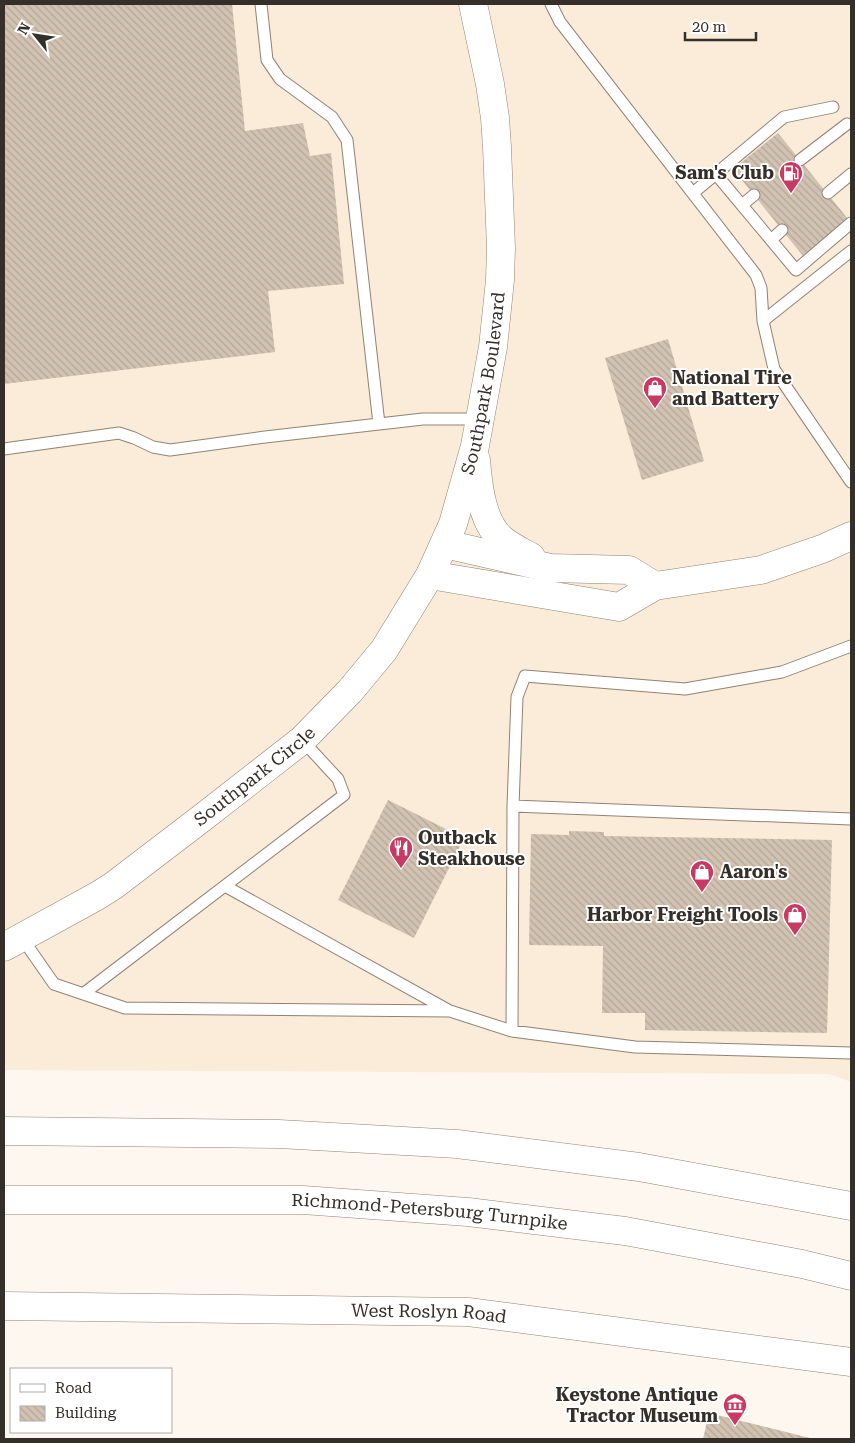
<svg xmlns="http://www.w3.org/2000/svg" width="855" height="1443" font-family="'Roboto Serif',serif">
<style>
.commercial{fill:#faecd9}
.building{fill:url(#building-back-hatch)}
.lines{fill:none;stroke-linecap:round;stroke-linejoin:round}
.service-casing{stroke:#918374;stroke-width:13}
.tertiary-casing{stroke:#918374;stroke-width:29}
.secondary-casing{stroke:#918374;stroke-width:29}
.motorway-casing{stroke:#918374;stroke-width:29}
.service{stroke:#fff;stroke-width:11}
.tertiary{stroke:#fff;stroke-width:28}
.secondary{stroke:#fff;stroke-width:28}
.motorway{stroke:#fff;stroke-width:28}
.labels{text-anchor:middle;stroke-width:4;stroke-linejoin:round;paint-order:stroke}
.poi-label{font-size:18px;font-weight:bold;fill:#352f29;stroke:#fff;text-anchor:end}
.street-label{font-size:18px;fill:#352f29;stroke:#fff}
</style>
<defs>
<pattern id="building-back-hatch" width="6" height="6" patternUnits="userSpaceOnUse" patternTransform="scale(1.25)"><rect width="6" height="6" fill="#d1c2b1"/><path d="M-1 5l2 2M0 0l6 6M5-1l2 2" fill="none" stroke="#b4a798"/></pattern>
</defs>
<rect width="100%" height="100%" fill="#fef7f0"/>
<path class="commercial" d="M 4,4 L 851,4 L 851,1082 L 829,1074 L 4,1070 Z"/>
<path class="building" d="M 4,4 L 232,4 L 245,131 L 303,123 L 310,156 L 331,153 L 344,284 L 268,291 L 275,352 L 4,384 Z
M 778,133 L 848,219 L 803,256 L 733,169 Z
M 668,339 L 704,461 L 642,480 L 605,358 Z
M 388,800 L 464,838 L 414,938 L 338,900 Z
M 569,831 L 604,832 L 604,836 L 832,840 L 827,1033 L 645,1030 L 645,1013 L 602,1013 L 603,946 L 529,945 L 531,834 L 569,835 Z
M 709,1413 L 814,1439 L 703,1439 Z"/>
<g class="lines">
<g class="service-casing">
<path id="service" d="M 261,4 L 267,60 L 280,79 L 332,117 L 347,140 L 379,424
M 551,4 L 560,22 L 756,275 L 761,288 L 763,321 L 774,369 L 851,482
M 800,160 L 847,124
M 715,173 L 796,270 L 851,223
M 693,193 L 784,117 L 833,107
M 828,193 L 851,174
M 742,205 L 754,195
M 771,240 L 782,230
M 763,321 L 851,251
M 4,449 L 119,433 L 134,438 L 153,447 L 170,450 L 265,437 L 423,419 L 481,419
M 513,806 L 851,819
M 225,886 L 448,1010
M 22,938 L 54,984 L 125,1008 L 450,1011 L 512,1031 L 635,1047 L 851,1053
M 83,994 L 344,795 L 338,779 L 302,740
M 512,1031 L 513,806 L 517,697 L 525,676 L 685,689 L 782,672 L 851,646"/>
</g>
<g class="tertiary-casing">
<g id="tertiary">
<path d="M 476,460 C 478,485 482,525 504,541 C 512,547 522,552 531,557"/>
<path d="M 445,544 L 550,568 L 629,570 L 655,586"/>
<path d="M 430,575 L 619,607 L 655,586 L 761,570 L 822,549 L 851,536"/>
<path id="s1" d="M 4,947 L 97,896 L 113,886 L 202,818 L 302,740 L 350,691 L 384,650 L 430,575 L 453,524 L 475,446 L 493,347 L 500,280 L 501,248 L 497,147 L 495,118 L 490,84 L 473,4"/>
</g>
</g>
<g class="secondary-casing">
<g id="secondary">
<path id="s2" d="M 4,1306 L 468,1312 L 851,1362"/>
</g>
</g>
<g class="motorway-casing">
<g id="motorway">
<path d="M 4,1131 L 279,1134 L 457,1144 L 639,1167 L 851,1206"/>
<path id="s3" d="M 4,1200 L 303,1200 L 468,1212 L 625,1231 L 802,1264 L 851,1276"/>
</g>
</g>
<use href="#service" class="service"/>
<use href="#tertiary" class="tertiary"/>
<use href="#secondary" class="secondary"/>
<use href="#motorway" class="motorway"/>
</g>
<defs>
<g id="fuel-pin" transform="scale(1.25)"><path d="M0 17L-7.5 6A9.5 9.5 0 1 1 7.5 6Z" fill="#c83a62" stroke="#fff"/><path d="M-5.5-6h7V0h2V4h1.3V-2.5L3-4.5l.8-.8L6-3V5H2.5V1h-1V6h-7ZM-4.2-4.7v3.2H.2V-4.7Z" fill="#fff"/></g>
<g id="shop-pin" transform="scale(1.25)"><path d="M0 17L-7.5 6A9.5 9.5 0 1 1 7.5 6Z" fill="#c83a62" stroke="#fff"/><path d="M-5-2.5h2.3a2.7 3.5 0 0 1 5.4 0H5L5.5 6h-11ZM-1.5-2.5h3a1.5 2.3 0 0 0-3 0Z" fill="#fff"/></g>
<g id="restaurant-pin" transform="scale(1.25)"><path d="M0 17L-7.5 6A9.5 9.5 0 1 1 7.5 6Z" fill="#c83a62" stroke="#fff"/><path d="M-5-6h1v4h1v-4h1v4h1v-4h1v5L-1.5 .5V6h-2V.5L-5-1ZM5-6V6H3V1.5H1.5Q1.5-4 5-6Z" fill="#fff"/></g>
<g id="museum-pin" transform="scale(1.25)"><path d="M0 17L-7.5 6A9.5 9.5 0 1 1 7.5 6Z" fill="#c83a62" stroke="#fff"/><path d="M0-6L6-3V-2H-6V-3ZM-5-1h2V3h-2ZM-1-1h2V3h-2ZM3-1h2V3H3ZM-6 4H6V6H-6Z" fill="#fff"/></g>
</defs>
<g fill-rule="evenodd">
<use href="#fuel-pin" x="791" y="173"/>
<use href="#shop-pin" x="655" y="388"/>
<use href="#restaurant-pin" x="401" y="848"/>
<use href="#shop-pin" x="702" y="872"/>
<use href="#shop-pin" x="795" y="915"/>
<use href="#museum-pin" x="735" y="1405"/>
</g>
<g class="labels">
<g class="poi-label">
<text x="774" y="179">Sam's Club</text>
<text x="672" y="384" text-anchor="start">National Tire<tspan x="672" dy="21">and Battery</tspan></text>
<text x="418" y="844" text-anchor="start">Outback<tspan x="418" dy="21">Steakhouse</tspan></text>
<text x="720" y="878" text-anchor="start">Aaron's</text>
<text x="778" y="921">Harbor Freight Tools</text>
<text x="718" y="1401">Keystone Antique<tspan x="718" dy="21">Tractor Museum</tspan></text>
</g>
<g class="street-label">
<text dy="6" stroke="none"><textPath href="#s1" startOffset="774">Southpark Boulevard</textPath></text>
<text dy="6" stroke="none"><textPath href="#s1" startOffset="304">Southpark Circle</textPath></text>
<text dy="6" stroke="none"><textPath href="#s3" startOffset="426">Richmond-Petersburg Turnpike</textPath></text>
<text dy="6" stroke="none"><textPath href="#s2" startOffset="425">West Roslyn Road</textPath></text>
</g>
</g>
<rect width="855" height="1443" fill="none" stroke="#352f29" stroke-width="10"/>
<rect x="10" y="1368" width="162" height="65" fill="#ffffff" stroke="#aeaca9"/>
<rect x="20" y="1384" width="25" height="8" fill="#ffffff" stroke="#aeaca9"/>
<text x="55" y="1393" font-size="15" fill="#352f29">Road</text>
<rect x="20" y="1406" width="25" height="15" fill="url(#building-back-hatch)" stroke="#aeaca9"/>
<text x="55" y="1418" font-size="15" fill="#352f29">Building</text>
<g transform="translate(35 35) rotate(300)" stroke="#ffffff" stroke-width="4" paint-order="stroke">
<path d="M0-4L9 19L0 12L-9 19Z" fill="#352f29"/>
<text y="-8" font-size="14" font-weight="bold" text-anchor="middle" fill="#352f29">N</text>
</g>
<path d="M685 32v8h71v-8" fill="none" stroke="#352f29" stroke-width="2.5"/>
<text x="692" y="32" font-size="15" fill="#352f29" stroke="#ffffff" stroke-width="4" paint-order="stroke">20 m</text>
</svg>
